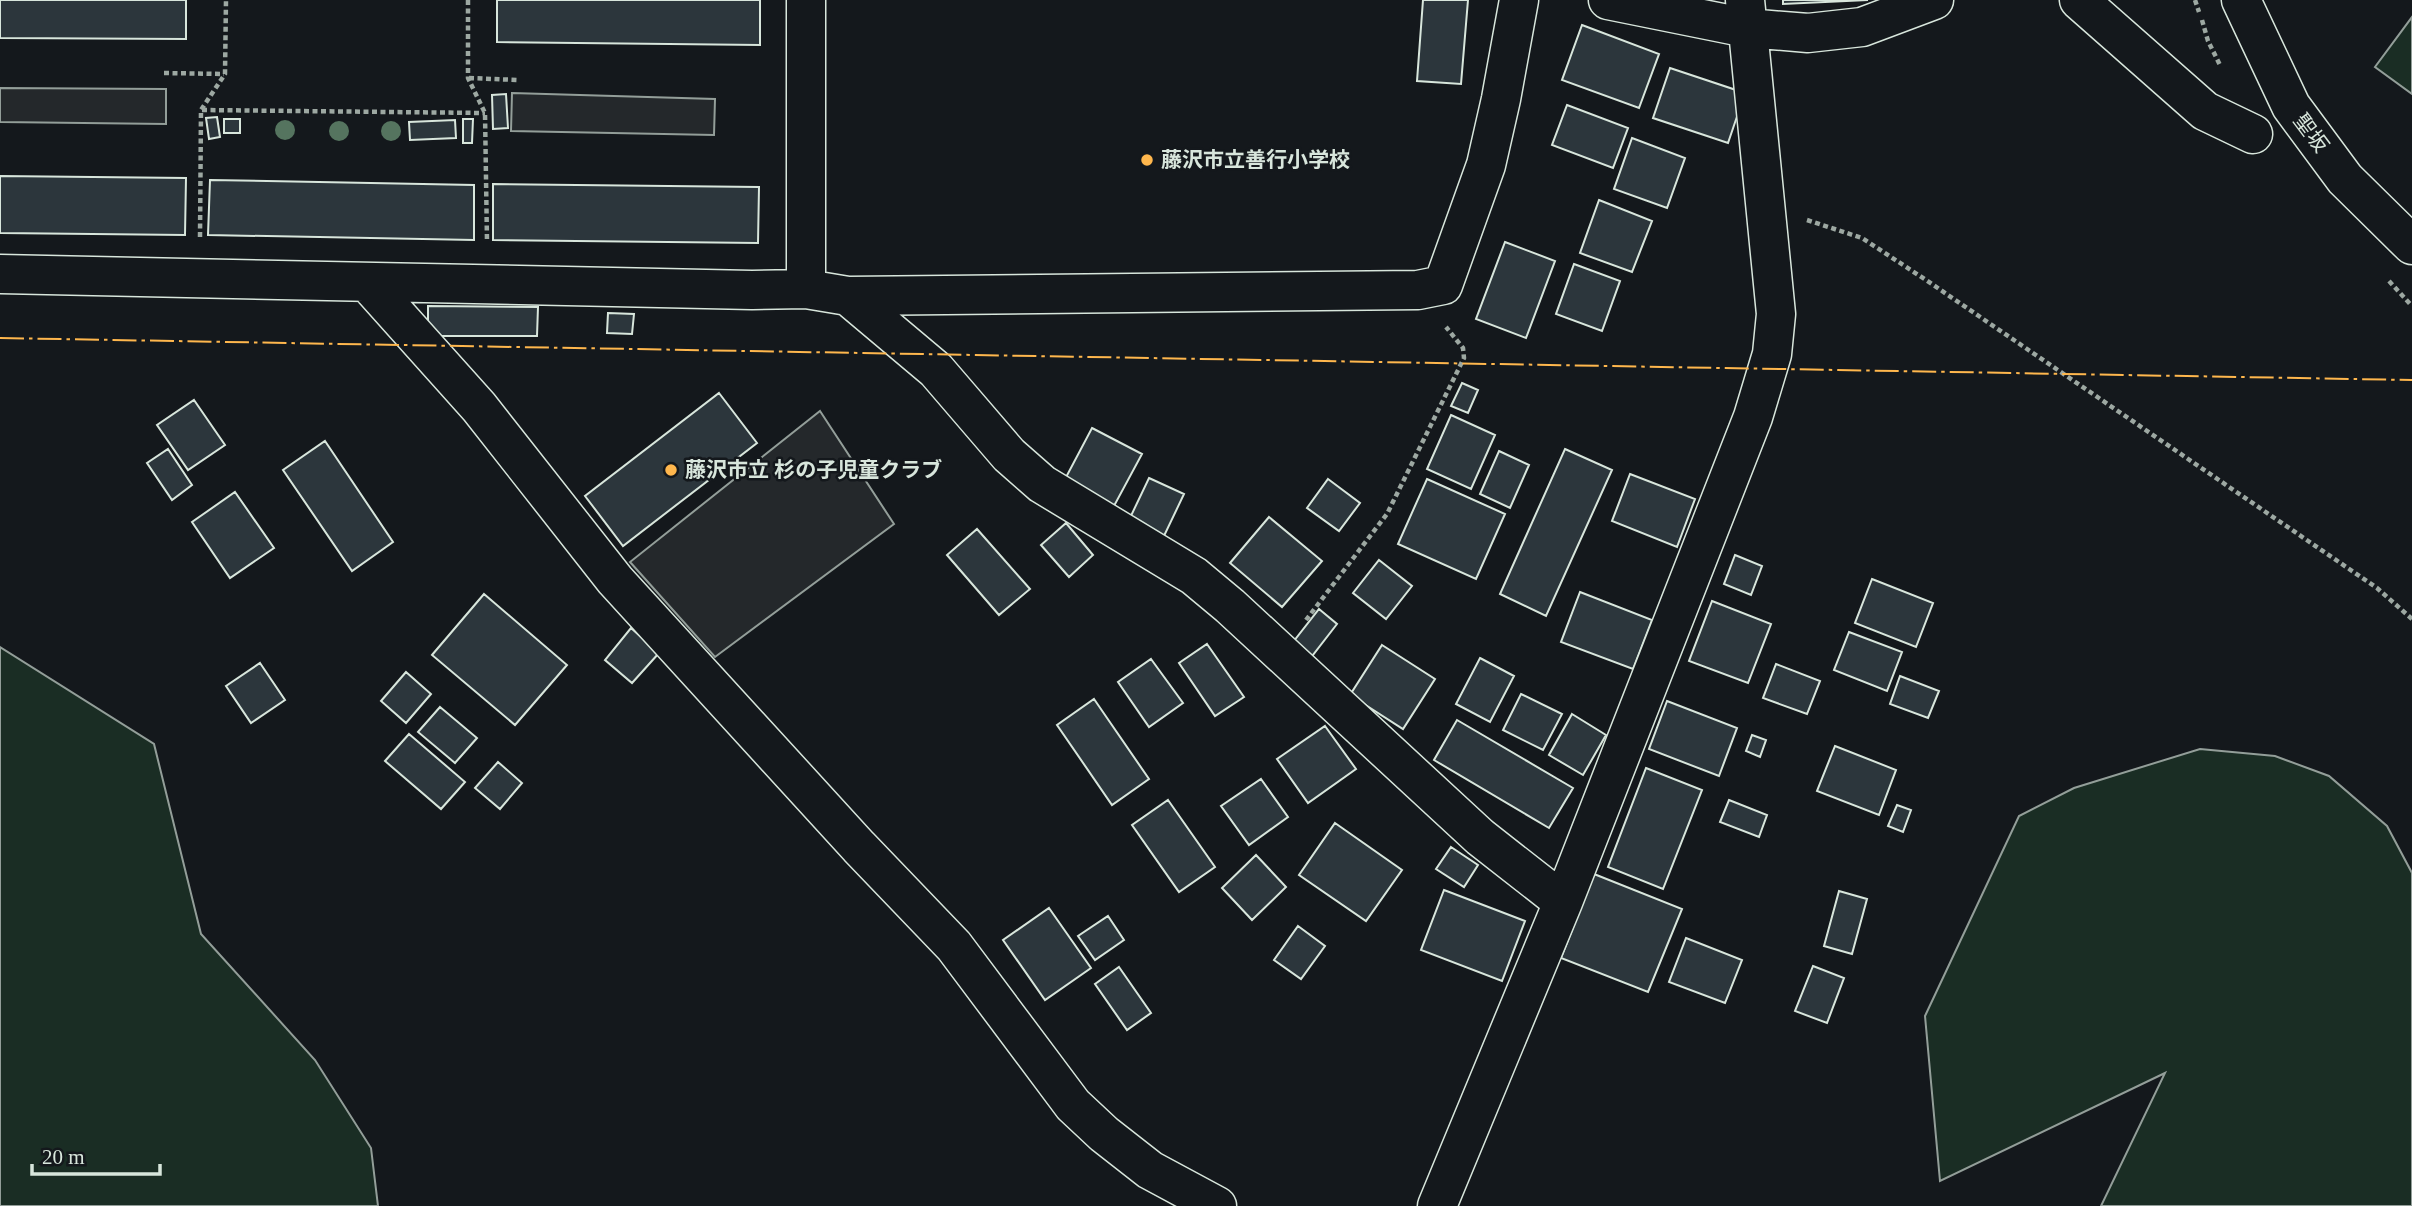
<svg xmlns="http://www.w3.org/2000/svg" width="2412" height="1206" font-family="'Times New Roman','Noto Sans JP',serif">
<style>
.green{fill:#1a2d24;stroke:#939e99;stroke-width:2}
.parking{fill:#24282b;stroke:#939e99;stroke-width:2}
.building{fill:#2c363c;stroke:#d8e6dc;stroke-width:2}
.lines{fill:none;stroke-linecap:round;stroke-linejoin:round}
.street-casing{stroke:#d8e6dc;stroke-width:41}
.secondary-casing{stroke:#d8e6dc;stroke-width:41}
.path{stroke:#9da8a2;stroke-width:4.5;stroke-dasharray:5 3.5;stroke-linecap:butt}
.street{stroke:#14181c;stroke-width:38}
.secondary{stroke:#14181c;stroke-width:38}
.power{stroke:#ffb74d;stroke-width:2;stroke-dasharray:24 5 3.5 5;stroke-linecap:butt}
.tree{fill:#55745f}
.poi-dot{fill:#ffb74d;stroke:#14181c;stroke-width:2.5}
.labels{text-anchor:middle;stroke-width:5;stroke-linejoin:round;paint-order:stroke}
.street-label{font-size:21px;fill:#d8e6dc;stroke:#14181c}
.poi-label{font-size:21px;font-weight:bold;fill:#d8e6dc;stroke:#14181c;text-anchor:start}
</style>
<rect width="100%" height="100%" fill="#14181c"/>
<path class="green" d="M 2412,17 L 2412,94 L 2375,67 Z
M 0,647 L 154,744 L 201,934 L 315,1060 L 371,1148 L 378,1206 L 0,1206 Z
M 2200,749 L 2275,756 L 2329,776 L 2387,826 L 2412,873 L 2412,1206 L 2101,1206 L 2165,1073 L 1940,1181 L 1925,1016 L 2019,816 L 2074,788 Z"/>
<path class="parking" d="M 0,88 L 166,89 L 166,124 L 0,122 Z
M 512,93 L 715,99 L 714,135 L 511,131 Z
M 820,411 L 894,524 L 715,657 L 630,562 Z"/>
<path class="building" d="M 0,0 L 186,0 L 186,39 L 0,38 Z
M 497,0 L 760,0 L 760,45 L 497,42 Z
M 1423,0 L 1468,0 L 1461,84 L 1417,81 Z
M 1783,0 L 1868,0 L 1783,4 Z
M 1582,25 L 1659,54 L 1639,108 L 1562,80 Z
M 1670,68 L 1745,93 L 1728,143 L 1653,118 Z
M 506,94 L 508,128 L 493,129 L 492,95 Z
M 1567,105 L 1628,128 L 1613,168 L 1552,145 Z
M 217,117 L 220,137 L 209,139 L 206,118 Z
M 224,119 L 240,119 L 240,133 L 224,133 Z
M 463,119 L 473,119 L 472,143 L 463,143 Z
M 455,120 L 456,138 L 410,140 L 409,122 Z
M 1632,138 L 1685,158 L 1667,208 L 1614,189 Z
M 0,176 L 186,178 L 185,235 L 0,233 Z
M 210,180 L 474,185 L 474,240 L 208,235 Z
M 493,184 L 759,187 L 758,243 L 493,240 Z
M 1599,200 L 1652,221 L 1632,272 L 1580,253 Z
M 1505,242 L 1555,261 L 1526,338 L 1476,319 Z
M 1574,264 L 1620,281 L 1602,331 L 1556,314 Z
M 428,306 L 538,307 L 537,336 L 428,336 Z
M 608,313 L 634,314 L 632,334 L 607,333 Z
M 1462,383 L 1478,390 L 1468,413 L 1451,406 Z
M 719,393 L 757,443 L 623,546 L 585,496 Z
M 194,400 L 225,445 L 188,470 L 157,425 Z
M 1451,415 L 1495,435 L 1471,489 L 1427,469 Z
M 1092,428 L 1142,454 L 1114,506 L 1064,481 Z
M 325,441 L 393,542 L 352,571 L 283,470 Z
M 168,449 L 192,485 L 172,500 L 147,463 Z
M 1565,449 L 1612,470 L 1546,616 L 1500,594 Z
M 1499,451 L 1529,465 L 1510,508 L 1480,494 Z
M 1630,474 L 1695,499 L 1677,547 L 1612,521 Z
M 1149,478 L 1184,494 L 1164,536 L 1129,520 Z
M 1328,479 L 1360,503 L 1339,531 L 1307,508 Z
M 1427,479 L 1505,514 L 1476,579 L 1398,544 Z
M 235,492 L 274,548 L 230,578 L 192,522 Z
M 1269,517 L 1322,561 L 1282,607 L 1230,563 Z
M 1066,523 L 1093,555 L 1069,577 L 1041,545 Z
M 977,529 L 1030,589 L 999,615 L 947,555 Z
M 1735,555 L 1762,566 L 1751,595 L 1724,584 Z
M 1379,560 L 1412,586 L 1386,619 L 1353,593 Z
M 1872,579 L 1933,603 L 1916,647 L 1855,623 Z
M 1580,592 L 1652,620 L 1633,669 L 1561,642 Z
M 484,594 L 567,665 L 515,725 L 432,655 Z
M 1712,601 L 1771,624 L 1748,683 L 1689,661 Z
M 1319,609 L 1337,624 L 1309,660 L 1290,646 Z
M 631,628 L 659,653 L 632,683 L 605,660 Z
M 1849,632 L 1902,652 L 1887,691 L 1834,670 Z
M 1207,644 L 1244,697 L 1215,716 L 1179,663 Z
M 1382,645 L 1435,679 L 1403,729 L 1350,695 Z
M 1480,658 L 1514,676 L 1490,722 L 1456,704 Z
M 1151,659 L 1183,703 L 1149,727 L 1118,682 Z
M 260,663 L 285,700 L 251,723 L 226,686 Z
M 1776,664 L 1820,681 L 1807,714 L 1763,698 Z
M 406,672 L 431,694 L 406,723 L 381,701 Z
M 1900,676 L 1939,691 L 1928,718 L 1890,704 Z
M 1521,694 L 1562,714 L 1543,750 L 1503,730 Z
M 1094,699 L 1149,779 L 1112,805 L 1057,725 Z
M 1667,701 L 1737,728 L 1719,776 L 1649,749 Z
M 440,707 L 477,738 L 455,763 L 418,732 Z
M 1572,714 L 1606,735 L 1583,775 L 1549,755 Z
M 1457,720 L 1573,788 L 1549,828 L 1434,760 Z
M 1325,726 L 1356,769 L 1308,803 L 1277,759 Z
M 409,734 L 465,782 L 441,809 L 385,761 Z
M 1752,735 L 1766,740 L 1760,757 L 1746,751 Z
M 1835,746 L 1896,770 L 1879,815 L 1817,791 Z
M 498,762 L 522,783 L 500,809 L 475,788 Z
M 1646,768 L 1702,790 L 1663,889 L 1608,867 Z
M 1261,779 L 1288,817 L 1249,845 L 1221,806 Z
M 1168,800 L 1215,867 L 1179,892 L 1132,825 Z
M 1729,800 L 1767,815 L 1759,837 L 1720,822 Z
M 1897,805 L 1911,810 L 1903,832 L 1888,826 Z
M 1335,823 L 1402,870 L 1366,921 L 1299,875 Z
M 1451,847 L 1478,865 L 1464,887 L 1436,869 Z
M 1256,855 L 1286,887 L 1252,920 L 1222,888 Z
M 1594,874 L 1682,909 L 1648,992 L 1561,958 Z
M 1444,890 L 1525,921 L 1502,981 L 1421,950 Z
M 1839,891 L 1867,899 L 1852,954 L 1824,946 Z
M 1049,908 L 1091,968 L 1045,1000 L 1003,940 Z
M 1108,916 L 1124,940 L 1095,960 L 1078,936 Z
M 1298,926 L 1325,946 L 1301,979 L 1274,960 Z
M 1686,938 L 1742,960 L 1725,1003 L 1669,982 Z
M 1813,966 L 1844,978 L 1827,1023 L 1795,1011 Z
M 1119,967 L 1151,1013 L 1127,1030 L 1095,984 Z"/>
<g class="lines">
<g class="street-casing">
<path id="street" d="M 1608,0 L 1747,28 L 1808,33 L 1862,27 L 1934,0
M 2079,0 L 2205,111 L 2253,134
M 0,274 L 752,290 L 806,289 L 848,296 L 1418,290 L 1443,285 L 1486,165 L 1501,99 L 1519,0
M 368,283 L 479,407 L 615,580 L 859,847 L 954,946 L 1073,1105 L 1104,1134 L 1150,1170 L 1217,1206
M 806,289 L 806,0
M 848,296 L 936,370 L 1009,455 L 1042,484 L 1194,576 L 1230,606 L 1480,837 L 1563,902
M 1437,1206 L 1563,902 L 1753,417 L 1772,354 L 1776,314 L 1745,0"/>
</g>
<g class="secondary-casing">
<path id="secondary" d="M 2241,0 L 2291,106 L 2345,179 L 2412,245"/>
</g>
<path class="path" d="M 468,0 L 468,78 L 485,113 L 487,242
M 2195,0 L 2199,12
M 2202,20 L 2208,41 L 2221,67
M 164,73 L 224,74
M 469,78 L 518,80
M 202,110 L 485,113
M 1807,220 L 1862,238 L 1926,280 L 2377,588 L 2412,619
M 200,237 L 201,110 L 225,74 L 226,0
M 2389,281 L 2412,306
M 1306,620 L 1387,514 L 1464,358 L 1463,348 L 1446,327"/>
<use href="#street" class="street"/>
<use href="#secondary" class="secondary"/>
<path class="power" d="M 0,338 L 2412,380"/>
</g>
<g class="tree">
<circle cx="285" cy="130" r="10"/>
<circle cx="339" cy="131" r="10"/>
<circle cx="391" cy="131" r="10"/>
</g>
<g class="poi-dot">
<circle cx="1147" cy="160" r="7"/>
<circle cx="671" cy="470" r="7"/>
</g>
<g class="labels">
<g class="street-label">
<text transform="translate(2311 133) rotate(53)" y="7">聖坂</text>
</g>
<g class="poi-label">
<text x="1161" y="167">藤沢市立善行小学校</text>
<text x="685" y="477">藤沢市立 杉の子児童クラブ</text>
</g>
</g>
<path d="M32 1164v10h128v-10" fill="none" stroke="#d8e6dc" stroke-width="3.5"/>
<text x="42" y="1164" font-size="21" fill="#d8e6dc" stroke="#14181c" stroke-width="5" paint-order="stroke">20 m</text>
</svg>
